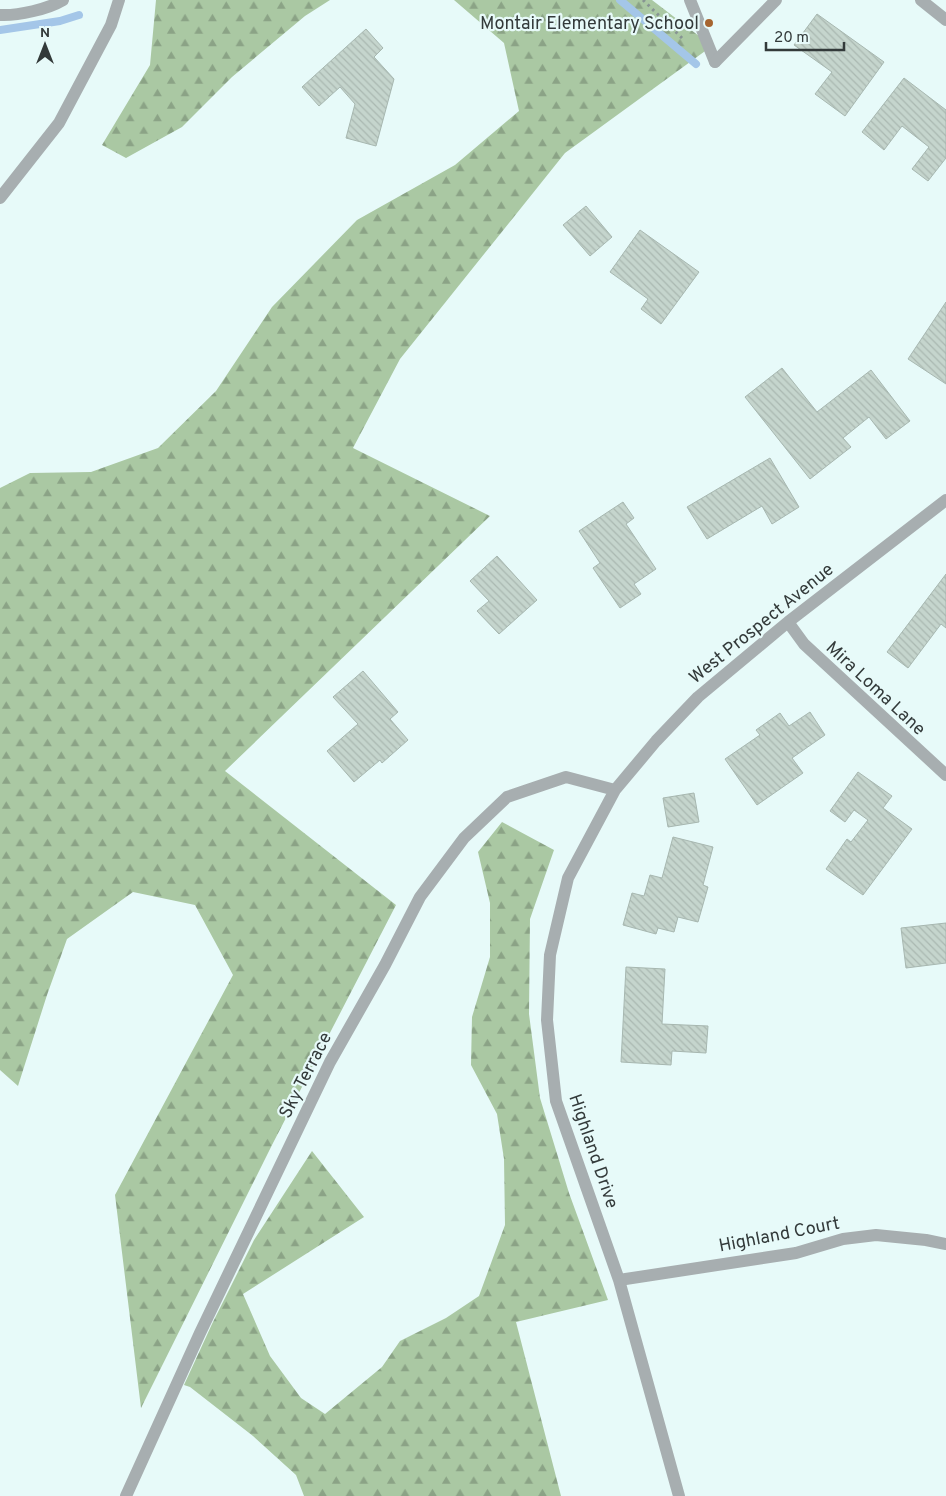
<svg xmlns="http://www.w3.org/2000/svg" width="946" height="1496" font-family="Overpass,sans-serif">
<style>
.forest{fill:url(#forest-firs)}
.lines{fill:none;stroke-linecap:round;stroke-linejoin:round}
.stream{stroke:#a4c6e8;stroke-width:8}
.building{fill:url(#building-back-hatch);stroke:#a7b7b0}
.path{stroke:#879493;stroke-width:3;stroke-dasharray:2.5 4;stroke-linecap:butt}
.lane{stroke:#a7aeb0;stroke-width:12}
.street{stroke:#a7aeb0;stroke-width:12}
.poi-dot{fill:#a66530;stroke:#e7faf9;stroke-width:2}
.labels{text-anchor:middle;stroke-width:4.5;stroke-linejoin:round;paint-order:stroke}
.poi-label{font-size:18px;fill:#333a3a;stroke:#e7faf9;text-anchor:end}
.street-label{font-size:18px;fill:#333a3a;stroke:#e7faf9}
</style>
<defs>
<pattern id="forest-firs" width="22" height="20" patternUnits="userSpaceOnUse" patternTransform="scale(1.25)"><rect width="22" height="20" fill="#aac8a3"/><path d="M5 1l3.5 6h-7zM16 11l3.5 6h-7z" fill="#8ba386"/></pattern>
<pattern id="building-back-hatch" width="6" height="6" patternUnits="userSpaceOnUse" patternTransform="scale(1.25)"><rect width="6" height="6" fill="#c5d5cd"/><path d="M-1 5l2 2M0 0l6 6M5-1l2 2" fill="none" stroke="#aab8b1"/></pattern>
</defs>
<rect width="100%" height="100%" fill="#e7faf9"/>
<path class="forest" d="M 156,0 L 330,0 L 305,16 L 232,77 L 182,127 L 126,158 L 102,145 L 150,65 Z
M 454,0 L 652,0 L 712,46 L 565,153 L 400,359 L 353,448 L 490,516 L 225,771 L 396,905 L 272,1145 L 141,1408 L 115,1195 L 233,975 L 195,905 L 133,892 L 67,939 L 47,995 L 18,1086 L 0,1070 L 0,488 L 30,473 L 91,472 L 158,448 L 216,391 L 272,307 L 357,220 L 455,165 L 519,111 L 504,43 Z
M 502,822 L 554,850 L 530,919 L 529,1014 L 540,1098 L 569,1193 L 608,1300 L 516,1322 L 561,1496 L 304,1496 L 296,1475 L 253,1436 L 190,1387 L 184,1385 L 212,1324 L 254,1240 L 312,1151 L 364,1217 L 243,1294 L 270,1356 L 301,1398 L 325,1414 L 382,1367 L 400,1341 L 446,1318 L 479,1296 L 505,1225 L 504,1159 L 497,1114 L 471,1065 L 472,1017 L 490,957 L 490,903 L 478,852 Z"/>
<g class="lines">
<path class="stream" d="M 620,0 L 696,64
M 0,30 L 60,21 L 79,15"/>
</g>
<path class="building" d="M 817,14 L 884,62 L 845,116 L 815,94 L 832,72 L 794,45 Z
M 366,29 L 383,48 L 374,57 L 394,79 L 376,146 L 346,138 L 355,104 L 340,87 L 319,106 L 302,87 Z
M 904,78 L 946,110 L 946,158 L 928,181 L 912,169 L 929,147 L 902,126 L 884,150 L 862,132 Z
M 586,206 L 612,237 L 590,256 L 563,225 Z
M 640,230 L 699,272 L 661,324 L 641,309 L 648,299 L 610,272 Z
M 946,302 L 946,384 L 908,359 Z
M 782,368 L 817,412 L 871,370 L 910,421 L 886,439 L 869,417 L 843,438 L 851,447 L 810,479 L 745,397 Z
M 770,458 L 799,507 L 772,524 L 762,506 L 707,539 L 687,507 Z
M 623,502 L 634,518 L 626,524 L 656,569 L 634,584 L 641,594 L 620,608 L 593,568 L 600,563 L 579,531 Z
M 497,556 L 537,600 L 499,634 L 477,611 L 489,601 L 470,581 Z
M 946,574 L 946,628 L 941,624 L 908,668 L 887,652 Z
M 363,671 L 398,712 L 390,719 L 408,740 L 382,763 L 380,760 L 354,782 L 327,751 L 358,724 L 333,697 Z
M 810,712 L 825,735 L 792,758 L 803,773 L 757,805 L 725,759 L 760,735 L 756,730 L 780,713 L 789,726 Z
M 858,772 L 892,796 L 883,808 L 912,829 L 863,895 L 826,869 L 847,839 L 851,842 L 868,820 L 854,810 L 845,822 L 830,811 Z
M 694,793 L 699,822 L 668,827 L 663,798 Z
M 673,837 L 713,847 L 703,885 L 708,887 L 698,922 L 678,917 L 674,932 L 658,928 L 656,934 L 623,925 L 632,893 L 644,896 L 650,875 L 662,878 Z
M 946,923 L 946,963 L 906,968 L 901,928 Z
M 626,967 L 665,969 L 662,1024 L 708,1026 L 706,1053 L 672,1051 L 671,1065 L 621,1062 Z"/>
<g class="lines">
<path class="path" d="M 643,0 L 683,39"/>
<path class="lane" d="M 690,0 L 715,62"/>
<path class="street" d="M 921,0 L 946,20
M 0,15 C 18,16 48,9 63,0
M 715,62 L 776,0
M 0,198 L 59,123 L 111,25 L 119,0
M 788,622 L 804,644 L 946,775
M 619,1280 L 796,1253 L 843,1239 L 876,1235 L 926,1240 L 946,1244
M 126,1496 L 200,1333 L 330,1062 L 385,965 L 420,897 L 464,838 L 507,797 L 566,777 L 615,790
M 679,1496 L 619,1280 L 556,1101 L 547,1020 L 550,955 L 568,878 L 615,790 L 656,741 L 698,697 L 788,622 L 946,500"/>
</g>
<circle class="poi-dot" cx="709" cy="23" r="5"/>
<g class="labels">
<g class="poi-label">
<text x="699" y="29">Montair Elementary School</text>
</g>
<g class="street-label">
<text transform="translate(761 623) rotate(-39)" y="6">West Prospect Avenue</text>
<text transform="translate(876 688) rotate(43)" y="6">Mira Loma Lane</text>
<text transform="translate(305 1075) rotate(-63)" y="6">Sky Terrace</text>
<text transform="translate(594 1151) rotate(71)" y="6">Highland Drive</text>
<text transform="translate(779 1234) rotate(-11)" y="6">Highland Court</text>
</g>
</g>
<g transform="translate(45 45)" stroke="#e7faf9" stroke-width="4" paint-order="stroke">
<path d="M0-4L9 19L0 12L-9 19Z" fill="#333a3a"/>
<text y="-8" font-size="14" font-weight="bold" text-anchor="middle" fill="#333a3a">N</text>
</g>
<path d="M766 42v8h78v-8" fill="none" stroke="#333a3a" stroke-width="2.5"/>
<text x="774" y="42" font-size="15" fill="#333a3a" stroke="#e7faf9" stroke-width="4" paint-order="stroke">20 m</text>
</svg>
